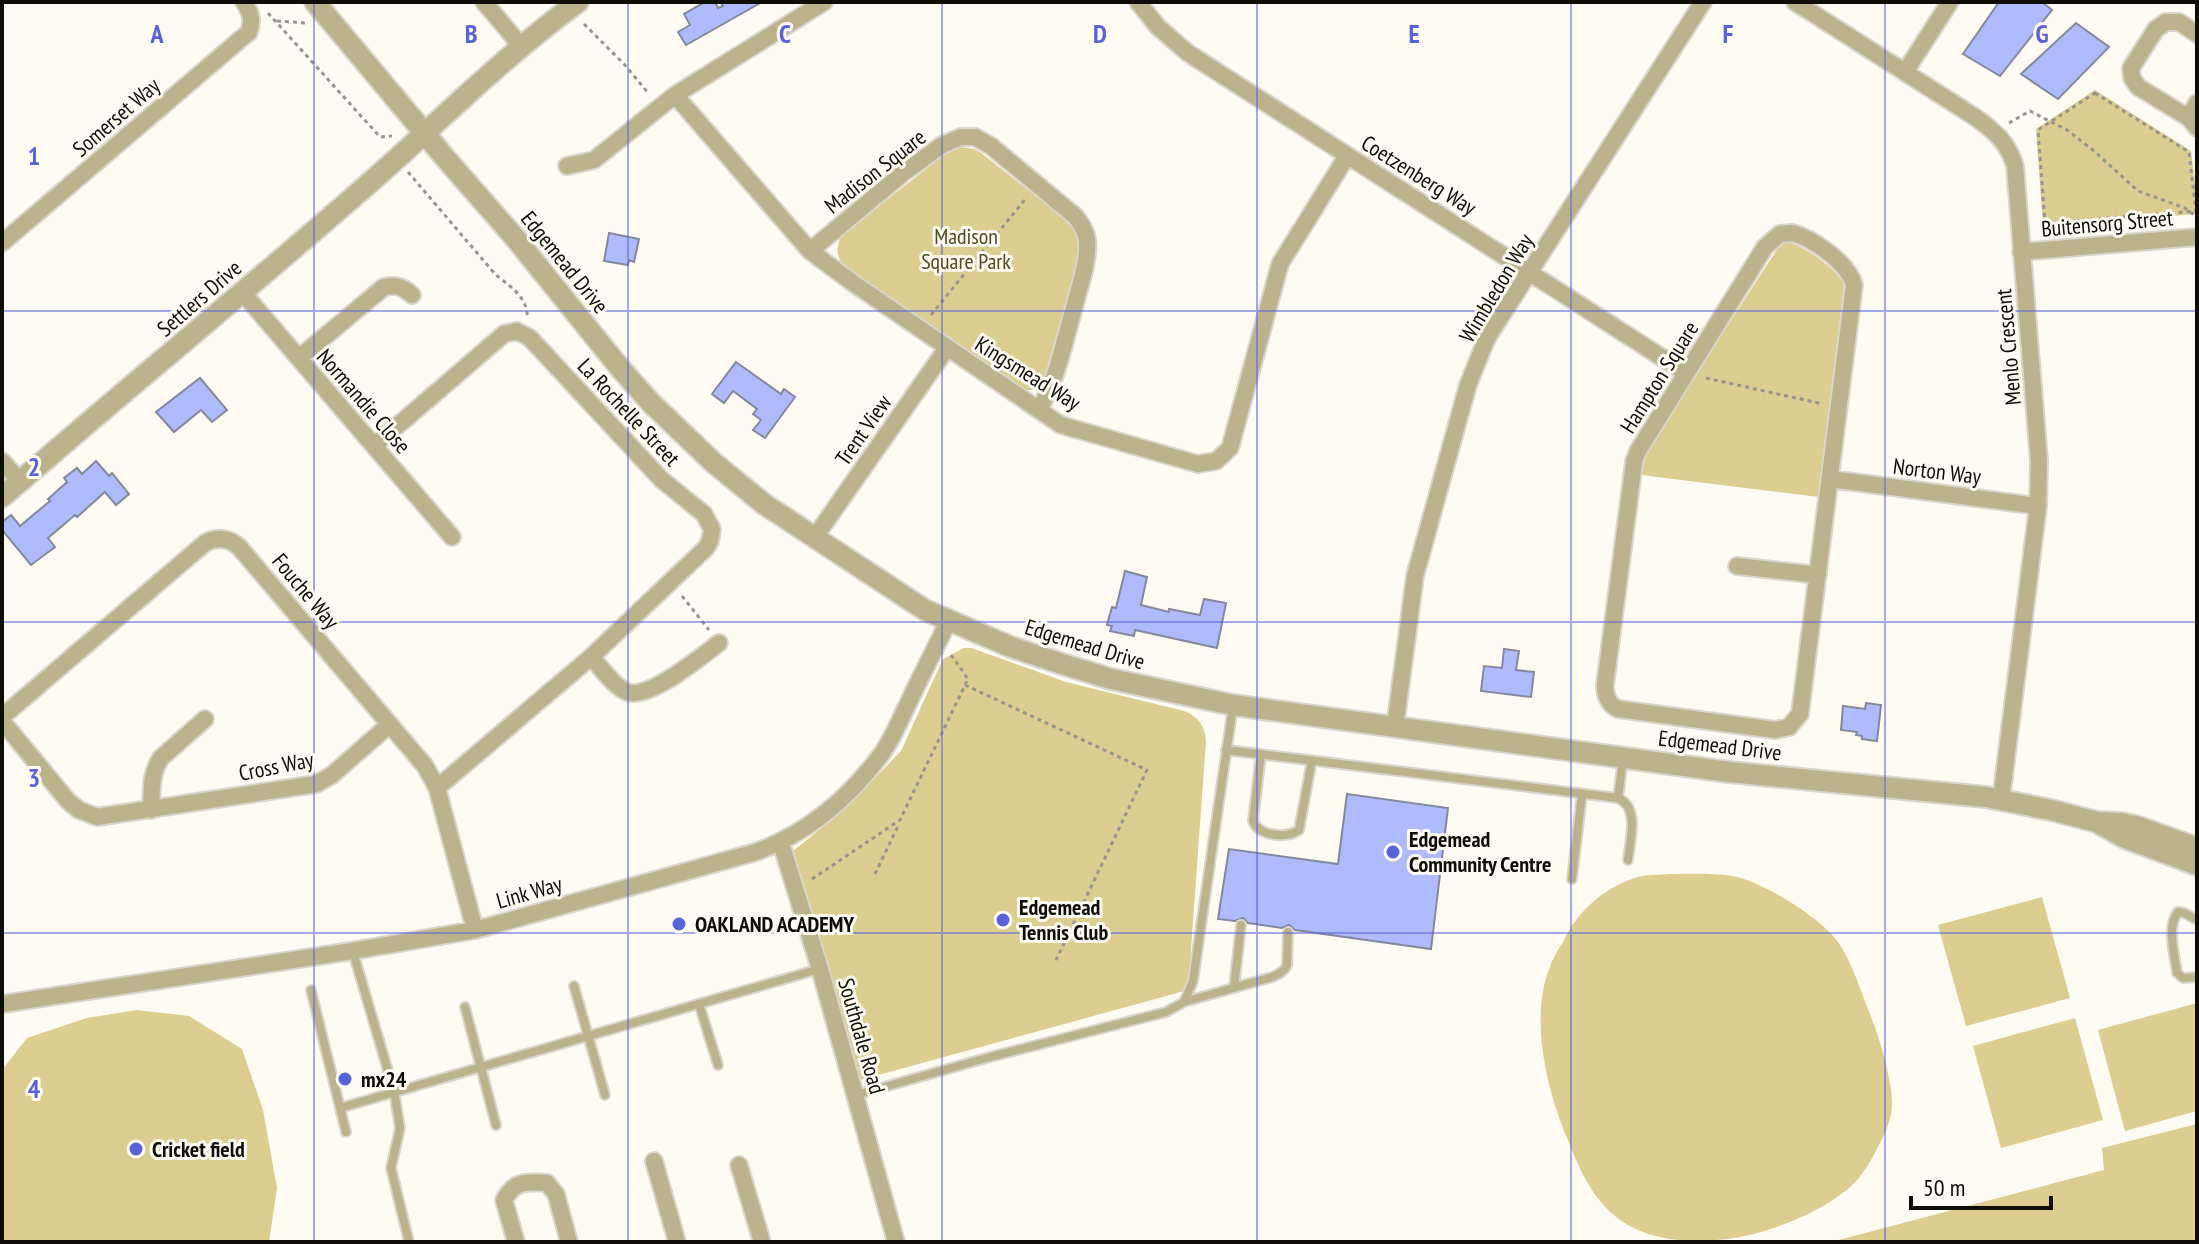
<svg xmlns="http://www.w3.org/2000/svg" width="2199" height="1244" font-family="'PT Sans Narrow',sans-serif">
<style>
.green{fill:#dccd91}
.building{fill:#afbbfd;stroke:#83889d;stroke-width:2}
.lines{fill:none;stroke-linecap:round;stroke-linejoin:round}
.service-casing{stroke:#d8d6cc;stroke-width:12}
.minor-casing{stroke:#d8d6cc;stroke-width:20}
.tertiary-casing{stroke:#d8d6cc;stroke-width:24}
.path{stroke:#97958d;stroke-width:3;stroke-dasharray:4 4;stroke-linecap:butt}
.service{stroke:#bcb38d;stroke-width:8}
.minor{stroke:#bcb38d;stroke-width:16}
.tertiary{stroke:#bcb38d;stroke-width:20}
.grid{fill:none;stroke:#5a62da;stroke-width:2;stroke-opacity:0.55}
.poi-dot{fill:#5a62da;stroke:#fefcf2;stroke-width:3}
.labels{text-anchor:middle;stroke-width:6;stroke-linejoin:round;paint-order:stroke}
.street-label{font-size:22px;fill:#0f0d06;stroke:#fefcf2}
.park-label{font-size:22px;fill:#524820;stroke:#fefcf2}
.poi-label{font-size:22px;font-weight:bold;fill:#0f0d06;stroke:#fefcf2;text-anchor:start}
.grid-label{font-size:26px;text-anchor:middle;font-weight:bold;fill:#5a62da;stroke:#fefcf2;stroke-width:6;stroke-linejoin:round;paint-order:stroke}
</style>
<rect width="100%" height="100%" fill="#fefcf2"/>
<path class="green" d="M 2095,90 L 2191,151 L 2197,198 L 2197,214 L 2043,226 L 2036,129 Z
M 961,147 L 974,149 L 980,152 L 1075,227 L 1082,245 L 1044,379 L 1033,390 L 1021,390 L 846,268 C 836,258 835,247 842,235 L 949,151 Z
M 1786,242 C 1802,244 1837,269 1844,284 L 1819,497 L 1641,475 L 1645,458 L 1651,444 L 1778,248 Z
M 964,648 L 971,648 L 1066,682 L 1184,711 C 1198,716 1205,726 1206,741 L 1188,990 L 860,1080 L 793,851 L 845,809 L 901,751 L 943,659 Z
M 1671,874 C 1691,874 1712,873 1732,876 C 1762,881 1820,917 1838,942 C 1852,962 1861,992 1870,1014 C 1879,1036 1892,1079 1892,1102 C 1892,1117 1887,1130 1880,1143 C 1874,1155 1867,1168 1858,1179 C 1833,1208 1773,1232 1734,1238 C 1699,1243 1659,1243 1628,1225 C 1595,1206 1580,1171 1567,1138 C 1547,1090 1529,1017 1550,967 C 1553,957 1559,949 1564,940 C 1578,911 1604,888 1635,878 C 1646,874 1660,875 1671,874 Z
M 2042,897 L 2070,998 L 1966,1026 L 1938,925 Z
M 2197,1003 L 2197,1111 L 2125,1131 L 2098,1030 Z
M 137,1010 L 189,1016 L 242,1049 L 263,1110 L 277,1188 L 269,1242 L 2,1242 L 2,1070 L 27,1038 L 87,1018 Z
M 2075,1018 L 2103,1120 L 2001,1148 L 1973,1046 Z
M 2197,1124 L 2197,1242 L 1831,1242 L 2104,1170 L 2102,1148 Z"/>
<path class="building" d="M 705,2 L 715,2 L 718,8 L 723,6 L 720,2 L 762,2 L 686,45 L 678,32 L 690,25 L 684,14 Z
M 1999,2 L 2042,2 L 2052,10 L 2000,76 L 1963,54 Z
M 2076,23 L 2109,47 L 2058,99 L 2021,74 Z
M 609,233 L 639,239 L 634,262 L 629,260 L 628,265 L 604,261 Z
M 736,362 L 781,394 L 784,389 L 795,397 L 765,438 L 753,430 L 761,420 L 753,414 L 757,409 L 733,391 L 724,403 L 712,394 Z
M 200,378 L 227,410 L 212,422 L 201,410 L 174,432 L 156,412 Z
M 96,461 L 109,476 L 112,473 L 129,494 L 116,505 L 105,492 L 77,517 L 75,515 L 48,538 L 55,547 L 31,565 L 2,530 L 2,522 L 11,515 L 20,526 L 50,501 L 48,499 L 67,482 L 64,478 L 77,468 L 82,474 Z
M 1125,571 L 1147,577 L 1141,605 L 1169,612 L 1169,609 L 1200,615 L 1204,599 L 1226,603 L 1217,648 L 1135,630 L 1134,636 L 1110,631 L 1112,626 L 1107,625 L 1112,607 L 1116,608 Z
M 1504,649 L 1519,651 L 1516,670 L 1534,672 L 1531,697 L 1481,691 L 1484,666 L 1502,668 Z
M 1866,703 L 1881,705 L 1877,741 L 1862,739 L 1862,736 L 1856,735 L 1857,732 L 1841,730 L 1843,706 L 1865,709 Z
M 1347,794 L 1448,808 L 1431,949 L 1295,930 L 1289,925 L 1282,928 L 1248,923 L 1243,918 L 1235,921 L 1218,919 L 1229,849 L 1338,864 Z"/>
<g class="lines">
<g class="service-casing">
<path id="service" d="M 1226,750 L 1618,798 L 1623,758
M 1261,754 L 1253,821 C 1259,836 1286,839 1299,830 L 1312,760
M 1618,798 C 1640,808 1630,840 1628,860
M 1572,879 L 1582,794
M 2197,920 L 2184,913 L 2178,912 C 2166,927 2175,955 2177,973 L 2183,978 L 2197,977
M 353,952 L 394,1091 L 400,1128 L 391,1168 L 409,1242
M 574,986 L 605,1095
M 1234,988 L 1241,925
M 311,990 L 346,1132
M 1184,1002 L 1272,977 C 1279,974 1284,972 1287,965 L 1288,932
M 699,1004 L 718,1065
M 465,1007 L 496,1125
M 856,1095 L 990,1057 L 1166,1012 L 1184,1002 L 1193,981 L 1233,706
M 340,1108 L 819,969"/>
</g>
<g class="minor-casing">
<path id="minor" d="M 484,2 L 522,47
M 1138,2 L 1158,27 L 1188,53 L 1686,373
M 1795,2 L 1975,117 C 1994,131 2008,142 2015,166 L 2039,461 L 2038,506 L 2001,800
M 2197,34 L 2179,22 L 2166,22 L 2156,29 L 2131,68 L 2132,78 L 2138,87 L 2189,118 L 2197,128
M 1905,72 L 1950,2
M 675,95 L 810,251 L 853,283 L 1061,425 L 1198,464 L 1216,461 L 1230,448 L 1280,264 L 1347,156
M 2189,118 L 2197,103
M 567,166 L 594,160 L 675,95 L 824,2
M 1792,233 C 1813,238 1849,264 1854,285 L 1800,714 L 1789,727 L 1775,730 L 1618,709 C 1608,704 1605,696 1605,685 L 1634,462 L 1638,451 L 1765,247 L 1780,234 Z
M 2,243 L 249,32 C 253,20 251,13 244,2
M 810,251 L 902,174 L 942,145 L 961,137 L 975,137 L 991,146 L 1076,217 C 1081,224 1086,231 1087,240 C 1089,262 1079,287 1074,308 C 1064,342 1057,380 1039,410
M 2021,252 L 2197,237
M 243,293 L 452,537
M 299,358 L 384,287 C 396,284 403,287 412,295
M 374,446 L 504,334 L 517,331 L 530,338 L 662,480 L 704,514 L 712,529 L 710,541 L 706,548 L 591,657 L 437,788
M 2,461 L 20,481
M 1830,479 L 2038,506
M 815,537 L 947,348
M 1737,566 L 1818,575
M 591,657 C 601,667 613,686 627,692 C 649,700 702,656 719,643
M 2,717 L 205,543 C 218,536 230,538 240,548 L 425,766 L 437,788 L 475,930
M 2,721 L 68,801 L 79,810 L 97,817 L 316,784 L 332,775 L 390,724
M 1395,727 L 1415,576 L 1468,385 L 1487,338 L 1703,2
M 151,810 C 152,792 150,774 161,758 L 205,719
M 781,843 L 820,969 L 896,1242
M 2,1004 L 352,951 L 475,930 L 756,852 C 808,833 847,800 880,756 C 891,742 898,724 906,708 C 920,678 935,649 949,620
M 654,1161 L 677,1242
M 739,1165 L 762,1242
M 516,1242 L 504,1200 C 515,1180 526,1182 547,1183 L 556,1194 L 569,1242"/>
</g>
<g class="tertiary-casing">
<path id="tertiary" d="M 315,2 L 447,160 L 516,239 L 620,368 L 650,402 L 714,463 L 764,504 L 925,610 L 1011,647 L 1062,664 L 1111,679 L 1233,705 L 1729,772 L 1986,797 L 2051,810 L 2097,822 L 2121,823 L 2136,826 L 2197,848
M 2,497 C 120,394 240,296 358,193 C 431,130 499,60 578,2
M 2100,824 L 2125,838 L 2197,865"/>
</g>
<path class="path" d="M 268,13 L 380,137 L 392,136
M 277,21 L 306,23
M 584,24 L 624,64 L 649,94
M 2095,93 L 2189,152 L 2196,211 L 2045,223 L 2038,130 Z
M 2009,123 L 2030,111 L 2067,130 L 2094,151 L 2138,191 L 2185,208 L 2197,217
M 408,172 L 495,274 C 509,286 529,297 527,319
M 931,315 L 1027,197
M 1706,378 L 1823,404
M 682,596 L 709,630
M 965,685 L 1147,770 L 1056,960
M 875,874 L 899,824
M 812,879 L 900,820 L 968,679 L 951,655"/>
<use href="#service" class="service"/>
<use href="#minor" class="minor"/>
<use href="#tertiary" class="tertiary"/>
</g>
<path class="grid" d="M 314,2 L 314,1242M 628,2 L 628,1242M 942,2 L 942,1242M 1257,2 L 1257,1242M 1571,2 L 1571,1242M 1885,2 L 1885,1242M 2,311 L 2197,311M 2,622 L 2197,622M 2,933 L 2197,933"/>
<g class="poi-dot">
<circle cx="1393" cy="852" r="8"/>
<circle cx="1003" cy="920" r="8"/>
<circle cx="679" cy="924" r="8"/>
<circle cx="345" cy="1079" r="8"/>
<circle cx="136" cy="1149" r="8"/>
</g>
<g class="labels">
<g class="street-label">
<text transform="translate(116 117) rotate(-41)" y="8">Somerset Way</text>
<text transform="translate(875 171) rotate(-38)" y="8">Madison Square</text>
<text transform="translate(1419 175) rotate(32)" y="8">Coetzenberg Way</text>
<text transform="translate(2107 223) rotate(-5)" y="8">Buitensorg Street</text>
<text transform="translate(565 262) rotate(51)" y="8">Edgemead Drive</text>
<text transform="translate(1496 288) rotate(-59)" y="8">Wimbledon Way</text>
<text transform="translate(199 298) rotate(-41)" y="8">Settlers Drive</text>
<text transform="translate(2008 347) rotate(-95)" y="8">Menlo Crescent</text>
<text transform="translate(1028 373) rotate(32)" y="8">Kingsmead Way</text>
<text transform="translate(1659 377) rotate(-58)" y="8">Hampton Square</text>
<text transform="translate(364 401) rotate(49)" y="8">Normandie Close</text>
<text transform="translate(629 412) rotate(47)" y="8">La Rochelle Street</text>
<text transform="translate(863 430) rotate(-55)" y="8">Trent View</text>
<text transform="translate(1937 471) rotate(7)" y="8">Norton Way</text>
<text transform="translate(306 591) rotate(50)" y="8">Fouche Way</text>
<text transform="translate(1085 644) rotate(17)" y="8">Edgemead Drive</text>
<text transform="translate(1720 745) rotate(7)" y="8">Edgemead Drive</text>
<text transform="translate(276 766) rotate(-11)" y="8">Cross Way</text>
<text transform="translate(529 892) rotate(-16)" y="8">Link Way</text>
<text transform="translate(862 1036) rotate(74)" y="8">Southdale Road</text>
</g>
<g class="park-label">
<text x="966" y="244">Madison<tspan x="966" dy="25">Square Park</tspan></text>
</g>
<g class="poi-label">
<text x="1409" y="847">Edgemead<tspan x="1409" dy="25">Community Centre</tspan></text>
<text x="1019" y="915">Edgemead<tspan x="1019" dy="25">Tennis Club</tspan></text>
<text x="695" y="932">OAKLAND ACADEMY</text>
<text x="361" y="1087">mx24</text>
<text x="152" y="1157">Cricket field</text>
</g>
</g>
<g class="grid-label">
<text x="157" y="43">A</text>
<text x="471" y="43">B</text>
<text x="785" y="43">C</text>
<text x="1100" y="43">D</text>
<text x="1414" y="43">E</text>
<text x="1728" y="43">F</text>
<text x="2042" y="43">G</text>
<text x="34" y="165">1</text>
<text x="34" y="476">2</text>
<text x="34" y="787">3</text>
<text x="34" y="1098">4</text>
</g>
<rect width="2199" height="1244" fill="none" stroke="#0f0d06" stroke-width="8"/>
<path d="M1911 1196v12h140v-12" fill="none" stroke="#0f0d06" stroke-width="4"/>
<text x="1923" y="1196" font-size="24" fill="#0f0d06" stroke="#fefcf2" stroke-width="6" paint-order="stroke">50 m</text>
</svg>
